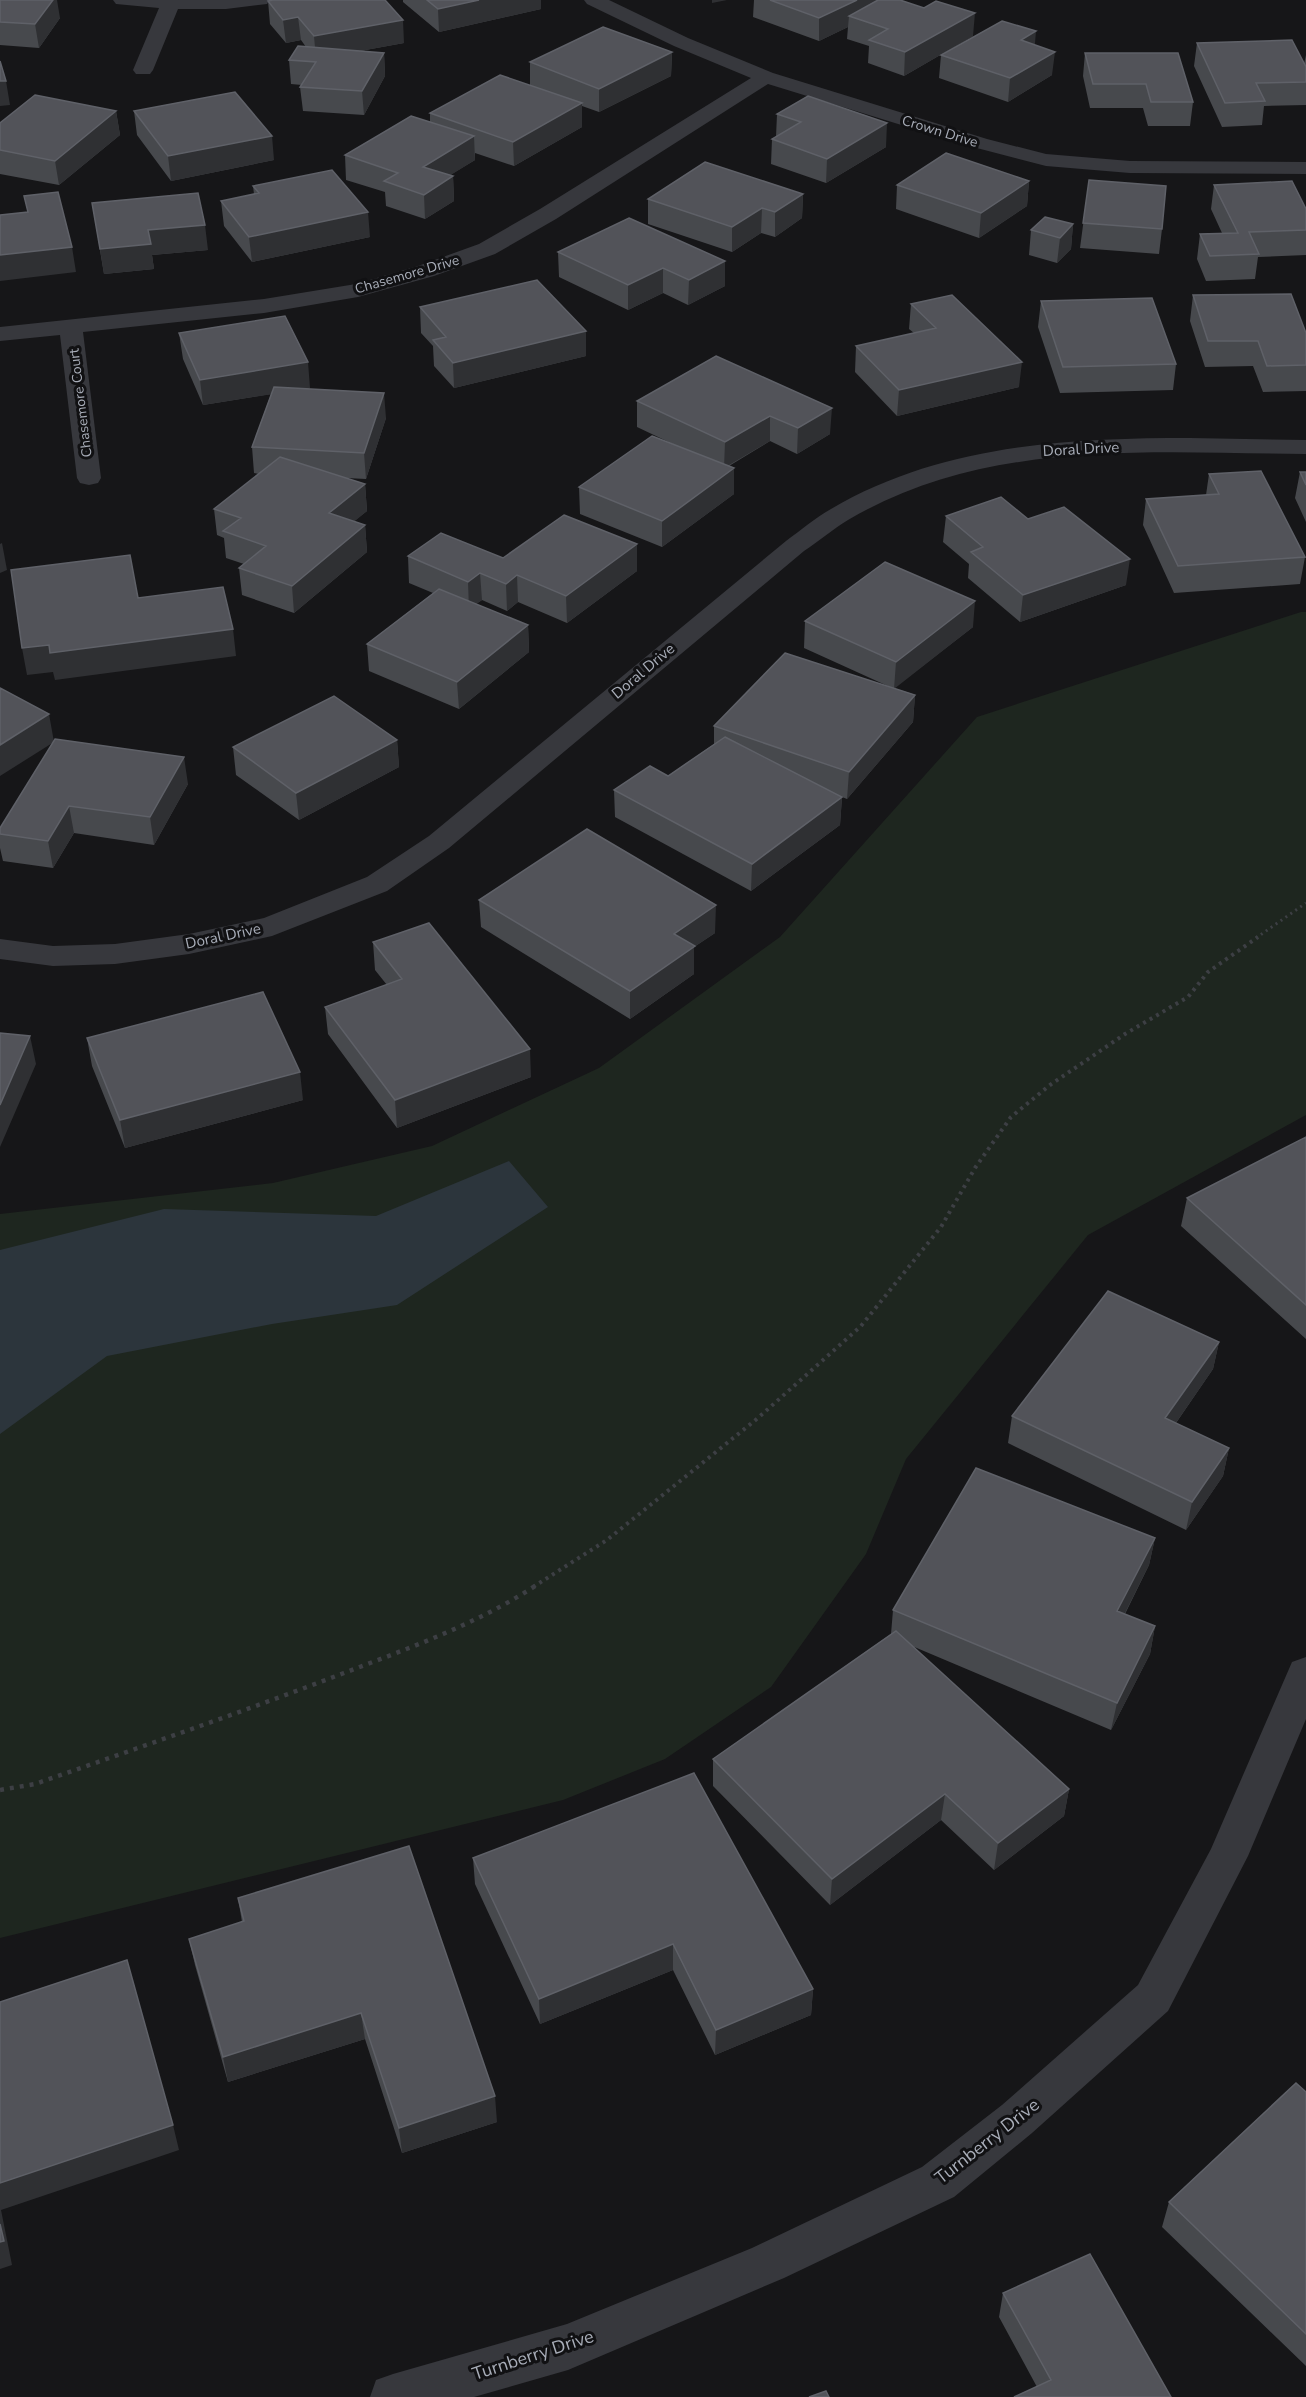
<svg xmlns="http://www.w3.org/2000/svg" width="1306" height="2397" font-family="'Nunito Sans',sans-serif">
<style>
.green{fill:#1e261f}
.water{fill:#2c353c}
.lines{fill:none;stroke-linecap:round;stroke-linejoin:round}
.path-far2{stroke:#3d3f44;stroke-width:3;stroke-dasharray:2 4;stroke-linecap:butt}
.path-far1{stroke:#3d3f44;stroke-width:4;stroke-dasharray:3 4.5;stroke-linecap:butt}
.path{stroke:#3d3f44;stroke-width:4.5;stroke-dasharray:4 6;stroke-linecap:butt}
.minor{fill:#37383d;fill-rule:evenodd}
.wall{fill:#47494d}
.shaded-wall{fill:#2f3033}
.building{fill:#525359;stroke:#5f6168;stroke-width:1.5}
.labels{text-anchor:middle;stroke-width:6;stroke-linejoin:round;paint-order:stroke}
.far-street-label{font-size:14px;fill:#a8adb8;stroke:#111113}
.street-label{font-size:15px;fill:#a8adb8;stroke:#111113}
.near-street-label{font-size:18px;fill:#a8adb8;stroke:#111113}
</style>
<rect width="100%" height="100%" fill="#161618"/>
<path class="green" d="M 1301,612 L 1306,612 L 1306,1115 L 1088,1235 L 906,1459 L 866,1554 L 771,1687 L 665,1759 L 563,1800 L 0,1938 L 0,1214 L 273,1183 L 432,1146 L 599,1068 L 780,937 L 977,717 Z"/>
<path class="water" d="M 509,1161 L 548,1207 L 397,1305 L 272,1324 L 107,1356 L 0,1434 L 0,1250 L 164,1209 L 376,1216 Z"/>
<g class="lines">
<path class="path-far2" d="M 1256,938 L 1306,903"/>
<path class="path-far1" d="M 533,1587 L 607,1540 L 758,1418 L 861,1326 L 941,1227 L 975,1168 L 1011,1117 L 1050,1085 L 1125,1034 L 1188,997 L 1208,972 L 1258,937"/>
<path class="path" d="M 0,1790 L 35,1784 C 138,1748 242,1712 344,1673 C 409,1648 477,1624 535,1586"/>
<path class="minor" d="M 113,0 L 270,0 L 267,4 L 226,9 L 178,9 L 153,70 L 150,74 L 136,74 L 133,70 L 159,8 L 116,4 Z
M 584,0 L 609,0 L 688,38 L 773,73 L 987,139 L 1046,154 L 1130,161 L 1306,162 L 1306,174 L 1130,173 L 1046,166 L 973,147 L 768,84 L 556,219 L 495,254 L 434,276 L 358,297 L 264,313 L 83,332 L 101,478 L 98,483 L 89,485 L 80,483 L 77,478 L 60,335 L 0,341 L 0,327 L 264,299 L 356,284 L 418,266 L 479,244 L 540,209 L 751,78 L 674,46 L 587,4 Z
M 1190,438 L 1306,440 L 1306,454 C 1152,453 987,438 848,520 C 833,529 819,541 804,551 L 449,848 L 387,891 L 272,936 L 189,954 L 115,964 L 53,966 L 0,959 L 0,939 L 53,946 L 115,944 L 189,934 L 264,918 L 367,877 L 429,836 L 786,541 C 801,530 815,518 831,509 C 940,445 1067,438 1190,438 Z
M 1306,1657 L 1306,1719 L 1248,1856 L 1168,2011 L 1032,2133 L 954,2197 L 784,2278 L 568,2370 L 474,2397 L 370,2397 L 376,2380 L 393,2374 L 567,2324 L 752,2248 L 922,2167 L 1002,2105 L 1138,1985 L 1211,1849 L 1292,1662 Z"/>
</g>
<path class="wall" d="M 0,0 L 60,18 L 39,48 L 0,45 Z
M 403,0 L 541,0 L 541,9 L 439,32 L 403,2 Z
M 754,0 L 900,0 L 973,36 L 904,76 L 868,63 L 869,46 L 847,39 L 848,27 L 819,41 L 753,17 Z
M 268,1 L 404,43 L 360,51 L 384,53 L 385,76 L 364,115 L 303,111 L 300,87 L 302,85 L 291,84 L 289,60 L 306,47 L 301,40 L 286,43 L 270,24 Z
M 1197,43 L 1304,64 L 1306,55 L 1306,105 L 1264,106 L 1262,125 L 1222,127 L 1194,66 Z
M 1035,45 L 1052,75 L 1008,102 L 939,78 L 941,55 Z
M 672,52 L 671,76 L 599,112 L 582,106 L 582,127 L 514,166 L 475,153 L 475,160 L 450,175 L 453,176 L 454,201 L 425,219 L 386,206 L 385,192 L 346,180 L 345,155 L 430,122 L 430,113 L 530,85 L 530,62 Z
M 1085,53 L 1193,102 L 1190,126 L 1148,126 L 1143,108 L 1090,108 L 1083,76 Z
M 116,111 L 120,135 L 59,185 L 0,174 L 0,123 Z
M 134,111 L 274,160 L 171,181 L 137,135 Z
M 777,114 L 886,147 L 826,183 L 771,164 L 772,139 L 776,137 Z
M 1089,180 L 1162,229 L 1159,254 L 1080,248 Z
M 1029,181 L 1027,206 L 979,238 L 896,209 L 897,185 Z
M 1214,185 L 1306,209 L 1306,255 L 1258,257 L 1255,279 L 1206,281 L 1197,259 L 1200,234 L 1222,233 L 1211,209 Z
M 253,186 L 370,237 L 252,262 L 224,226 L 221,201 L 254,194 Z
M 803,194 L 802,218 L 775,237 L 761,233 L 732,252 L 648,224 L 648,199 Z
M 92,203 L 208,250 L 152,255 L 154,269 L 104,274 Z
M 1073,224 L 1071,249 L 1057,263 L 1029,255 L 1031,230 Z
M 558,252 L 725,261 L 725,286 L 688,305 L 663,293 L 628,310 L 559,277 Z
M 1193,295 L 1306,333 L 1306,391 L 1263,392 L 1253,366 L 1205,367 L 1190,321 Z
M 1041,301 L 1176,364 L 1173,390 L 1060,393 L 1038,327 Z
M 911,304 L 1019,387 L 897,416 L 855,372 L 856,346 L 914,333 L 909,329 Z
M 420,307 L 586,331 L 586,356 L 454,388 L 434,366 L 433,346 L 421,333 Z
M 179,333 L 310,388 L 307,388 L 386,418 L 366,479 L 346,478 L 365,484 L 367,511 L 354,521 L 365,525 L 367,552 L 294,613 L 242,595 L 239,568 L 244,564 L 226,558 L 224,538 L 217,535 L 214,509 L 259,474 L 254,473 L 252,447 L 271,394 L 203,405 L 183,359 Z
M 716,356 L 830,434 L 797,454 L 770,441 L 729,466 L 734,494 L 662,547 L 580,514 L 579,487 L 675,445 L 637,427 L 637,401 Z
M 1300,472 L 1306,472 L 1306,522 L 1295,498 Z
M 1209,474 L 1305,557 L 1300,584 L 1174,593 L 1143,525 L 1146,499 L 1206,495 Z
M 946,516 L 1028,519 L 1126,585 L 1020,622 L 968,578 L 969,564 L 943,542 Z
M 637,544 L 637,571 L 567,623 L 518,602 L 507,611 L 482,600 L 476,604 L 528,625 L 529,652 L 459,709 L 369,671 L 367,644 L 433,593 L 409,583 L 408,556 L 503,558 Z
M 805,621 L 973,627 L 894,688 L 915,695 L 913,722 L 847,799 L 842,797 L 840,825 L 751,891 L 615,817 L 614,790 L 668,776 L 714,744 L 714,726 L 890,687 L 804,648 Z
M 397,740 L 399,767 L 299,820 L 236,775 L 233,747 Z
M 54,741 L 188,784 L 154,845 L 74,833 L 53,868 L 3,861 L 0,848 L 0,828 Z
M 479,900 L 715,933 L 694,947 L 694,974 L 630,1019 L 481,927 Z
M 373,942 L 531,1077 L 397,1128 L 328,1034 L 325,1007 L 387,985 L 375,970 Z
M 87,1038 L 303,1100 L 125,1148 L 92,1066 Z
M 1306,1137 L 1306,1339 L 1181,1226 L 1187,1198 Z
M 1219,1342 L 1213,1369 L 1176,1423 L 1229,1448 L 1223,1476 L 1186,1530 L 1008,1443 L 1012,1416 Z
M 1155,1538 L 1149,1565 L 1125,1614 L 1155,1626 L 1150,1654 L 1111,1730 L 912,1646 L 1069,1789 L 1064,1816 L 994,1870 L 941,1820 L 830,1905 L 713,1786 L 713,1759 L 891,1634 L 893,1610 Z
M 473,1858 L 813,1989 L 811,2015 L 715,2055 L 673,1970 L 540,2024 L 475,1884 Z
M 238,1898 L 497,2122 L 402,2153 L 365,2039 L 228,2082 L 195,1965 L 189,1939 L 242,1922 Z
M 1306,2092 L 1306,2366 L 1162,2227 L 1169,2202 Z
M 1003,2293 L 1171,2397 L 1037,2387 L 999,2317 Z"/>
<path class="shaded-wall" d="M 53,0 L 57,0 L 60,18 L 39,48 L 35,24 Z
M 479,0 L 541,0 L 541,9 L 439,32 L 438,9 Z
M 712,0 L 727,0 L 712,3 Z
M 857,0 L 880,0 L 849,16 L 848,27 L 819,41 L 819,18 Z
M 975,13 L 973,36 L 904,76 L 905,52 Z
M 298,17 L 301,40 L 286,43 L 283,20 Z
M 403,20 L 404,43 L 316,59 L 314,36 Z
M 1036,31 L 1034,55 L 1021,40 Z
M 672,52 L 671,76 L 599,112 L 599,89 Z
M 1055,52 L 1052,75 L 1008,102 L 1010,78 Z
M 384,53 L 385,76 L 364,115 L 362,91 Z
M 0,81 L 6,81 L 10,105 L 0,106 Z
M 582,103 L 582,127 L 514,166 L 513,142 Z
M 116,111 L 120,135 L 59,185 L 55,161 Z
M 887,123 L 886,147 L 826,183 L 827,159 Z
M 272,136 L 274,160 L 171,181 L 168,156 Z
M 474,136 L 475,160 L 425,191 L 423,167 Z
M 453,176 L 454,201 L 425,219 L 424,195 Z
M 1029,181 L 1027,206 L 979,238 L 981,213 Z
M 803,194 L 802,218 L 775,237 L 775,212 Z
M 762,208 L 761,233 L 732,252 L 732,227 Z
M 368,212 L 370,237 L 252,262 L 249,237 Z
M 1073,224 L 1071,249 L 1057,263 L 1060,238 Z
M 205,225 L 208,250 L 152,255 L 154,269 L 104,274 L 100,249 L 148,230 Z
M 72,247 L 76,272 L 0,281 L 0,255 Z
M 725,261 L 725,286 L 688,305 L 689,280 Z
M 663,268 L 663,293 L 628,310 L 628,285 Z
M 586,331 L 586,356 L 454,388 L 453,363 Z
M 308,362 L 310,388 L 203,405 L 200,380 Z
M 1022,362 L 1019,387 L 897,416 L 899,390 Z
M 384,393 L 386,418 L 366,479 L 364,453 Z
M 832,408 L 830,434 L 797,454 L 798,428 Z
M 770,416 L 770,441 L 724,468 L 725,442 Z
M 734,468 L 734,494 L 662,547 L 662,521 Z
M 365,484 L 367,511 L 332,540 L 329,513 Z
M 365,525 L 367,552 L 294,613 L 292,586 Z
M 2,543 L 7,570 L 0,573 L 0,544 Z
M 637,544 L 637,571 L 567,623 L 566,596 Z
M 1130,559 L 1126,585 L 1020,622 L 1023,595 Z
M 480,573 L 482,600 L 469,609 L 468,582 Z
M 517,575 L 518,602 L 507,611 L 506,584 Z
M 975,601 L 973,627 L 894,689 L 896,662 Z
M 528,625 L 529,652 L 459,709 L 457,682 Z
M 233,629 L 236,656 L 55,680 L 53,672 L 27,675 L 22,648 L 49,645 Z
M 915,695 L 913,722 L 847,799 L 849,772 Z
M 49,714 L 54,742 L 0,776 L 0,745 Z
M 397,740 L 399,767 L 299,820 L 296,793 Z
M 184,757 L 188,784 L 154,845 L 150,817 Z
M 842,797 L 840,825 L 751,891 L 752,864 Z
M 69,806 L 74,833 L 53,868 L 48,841 Z
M 716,905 L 715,933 L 694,947 L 694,974 L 630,1019 L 630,991 L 674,934 Z
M 30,1036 L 36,1064 L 0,1147 L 0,1105 Z
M 530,1049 L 531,1077 L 397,1128 L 395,1100 Z
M 300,1072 L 303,1100 L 125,1148 L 120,1120 Z
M 1219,1342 L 1213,1369 L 1160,1446 L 1165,1418 Z
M 1229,1448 L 1223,1476 L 1186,1530 L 1192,1502 Z
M 1155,1538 L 1149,1565 L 1112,1639 L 1117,1611 Z
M 1155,1626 L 1150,1654 L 1111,1730 L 1117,1703 Z
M 1069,1789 L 1064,1816 L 994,1870 L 998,1843 Z
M 945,1794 L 941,1820 L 830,1905 L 832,1879 Z
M 673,1944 L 673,1970 L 540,2024 L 539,1999 Z
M 813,1989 L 811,2015 L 715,2055 L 716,2030 Z
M 361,2013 L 365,2039 L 228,2082 L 223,2057 Z
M 495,2096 L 497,2122 L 402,2153 L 399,2128 Z
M 173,2125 L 179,2150 L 1,2210 L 12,2265 L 0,2269 L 0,2183 Z"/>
<path class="building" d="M 0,0 L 53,0 L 35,24 L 0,22 Z
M 273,0 L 385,0 L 403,20 L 314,36 L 298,17 L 283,20 L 268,1 Z
M 427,0 L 479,0 L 438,9 Z
M 770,0 L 857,0 L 819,18 Z
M 878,0 L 900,0 L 924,8 L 936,1 L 975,13 L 905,52 L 869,40 L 888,29 L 849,16 Z
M 1002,21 L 1036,31 L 1021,40 L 1055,52 L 1010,78 L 941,55 Z
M 603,27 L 672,52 L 599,89 L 530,62 Z
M 1292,40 L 1306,67 L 1306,82 L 1256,83 L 1265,101 L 1225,103 L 1197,43 Z
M 298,46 L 384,53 L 362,91 L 300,87 L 316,62 L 289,60 Z
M 1085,53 L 1178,53 L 1193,102 L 1151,102 L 1146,84 L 1093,84 Z
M 0,61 L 6,81 L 0,81 Z
M 500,75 L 582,103 L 513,142 L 430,113 Z
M 235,92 L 272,136 L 168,156 L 134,111 Z
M 35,95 L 116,111 L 55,161 L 0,150 L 0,123 Z
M 808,96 L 887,123 L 827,159 L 772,139 L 801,122 L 777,114 Z
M 411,116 L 474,136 L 423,167 L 453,176 L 424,195 L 384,181 L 398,173 L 345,155 Z
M 946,153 L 1029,181 L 981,213 L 897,185 Z
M 705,162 L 803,194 L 775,212 L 762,208 L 732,227 L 648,199 Z
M 332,170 L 368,212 L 249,237 L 221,201 L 259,193 L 253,186 Z
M 1089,180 L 1166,186 L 1162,229 L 1083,223 Z
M 1292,181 L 1306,209 L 1306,230 L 1249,232 L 1259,254 L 1210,256 L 1200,234 L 1238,233 L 1214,185 Z
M 58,192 L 72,247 L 0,255 L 0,215 L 28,212 L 24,196 Z
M 198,193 L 205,225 L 148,230 L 151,244 L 100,249 L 92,203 Z
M 1045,217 L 1073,224 L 1060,238 L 1031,230 Z
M 629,218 L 725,261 L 689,280 L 663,268 L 628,285 L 558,252 Z
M 537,280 L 586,331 L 453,363 L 433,340 L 446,337 L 420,307 Z
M 1291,294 L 1306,333 L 1306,365 L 1267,366 L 1258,341 L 1208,341 L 1193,295 Z
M 952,295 L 1022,362 L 899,390 L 856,346 L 936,328 L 911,304 Z
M 1152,298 L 1176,364 L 1063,367 L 1041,301 Z
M 285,316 L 308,362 L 200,380 L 179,333 Z
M 716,356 L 832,408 L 798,428 L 770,416 L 725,442 L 637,401 Z
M 274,387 L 384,393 L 364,453 L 252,447 Z
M 652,436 L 734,468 L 662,521 L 579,487 Z
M 280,457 L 365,484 L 329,513 L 365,525 L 292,586 L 239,568 L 266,546 L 223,531 L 241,518 L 214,509 Z
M 1261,471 L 1305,557 L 1178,566 L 1146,499 L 1219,494 L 1209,474 Z
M 1300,472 L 1306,472 L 1306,485 Z
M 1001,497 L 1028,519 L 1064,507 L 1130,559 L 1023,595 L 971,552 L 983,547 L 946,516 Z
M 564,515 L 637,544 L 566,596 L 517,575 L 506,584 L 480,573 L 468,582 L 408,556 L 441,533 L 503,558 Z
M 130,555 L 138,598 L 223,587 L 233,629 L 50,653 L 49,645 L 22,648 L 11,570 Z
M 885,562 L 975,601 L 896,662 L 805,621 Z
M 439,589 L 528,625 L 457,682 L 367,644 Z
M 785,653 L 915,695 L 849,772 L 714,726 Z
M 0,688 L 49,714 L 0,745 Z
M 334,696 L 397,740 L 296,793 L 233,747 Z
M 725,737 L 842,797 L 752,864 L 614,790 L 650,766 L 668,776 Z
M 55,739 L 184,757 L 150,817 L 69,806 L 48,841 L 0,834 L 0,828 Z
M 587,829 L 716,905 L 674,934 L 695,946 L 630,991 L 479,900 Z
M 429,923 L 530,1049 L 395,1100 L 325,1007 L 402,979 L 373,942 Z
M 263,992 L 300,1072 L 120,1120 L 87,1038 Z
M 0,1033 L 30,1036 L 0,1105 Z
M 1306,1137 L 1306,1305 L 1187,1198 Z
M 1108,1291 L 1219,1342 L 1165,1418 L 1229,1448 L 1192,1502 L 1012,1416 Z
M 976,1468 L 1155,1538 L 1117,1611 L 1155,1626 L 1117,1703 L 893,1610 Z
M 896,1631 L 1069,1789 L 998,1843 L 945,1794 L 832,1879 L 713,1759 Z
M 694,1773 L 813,1989 L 716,2030 L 673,1944 L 539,1999 L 473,1858 Z
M 409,1846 L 495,2096 L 399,2128 L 361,2013 L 223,2057 L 189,1939 L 244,1921 L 238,1898 Z
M 127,1960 L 173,2125 L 0,2183 L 0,2002 Z
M 1296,2083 L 1306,2092 L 1306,2334 L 1169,2202 Z
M 0,2224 L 4,2241 L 0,2242 Z
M 1090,2254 L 1171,2397 L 1014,2397 L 1051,2380 L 1003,2293 Z
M 826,2391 L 829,2397 L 809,2397 Z"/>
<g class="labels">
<g class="far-street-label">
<text transform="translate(940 131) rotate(17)" y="5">Crown Drive</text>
<text transform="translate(407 274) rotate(-16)" y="5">Chasemore Drive</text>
<text transform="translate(80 403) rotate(-97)" y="5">Chasemore Court</text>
</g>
<g class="street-label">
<text transform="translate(1081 449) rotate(-3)" y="5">Doral Drive</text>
<text transform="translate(643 671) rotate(-40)" y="5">Doral Drive</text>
<text transform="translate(223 936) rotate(-12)" y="5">Doral Drive</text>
</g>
<g class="near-street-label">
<text transform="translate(987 2141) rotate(-38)" y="6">Turnberry Drive</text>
<text transform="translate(533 2355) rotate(-18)" y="6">Turnberry Drive</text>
</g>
</g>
</svg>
